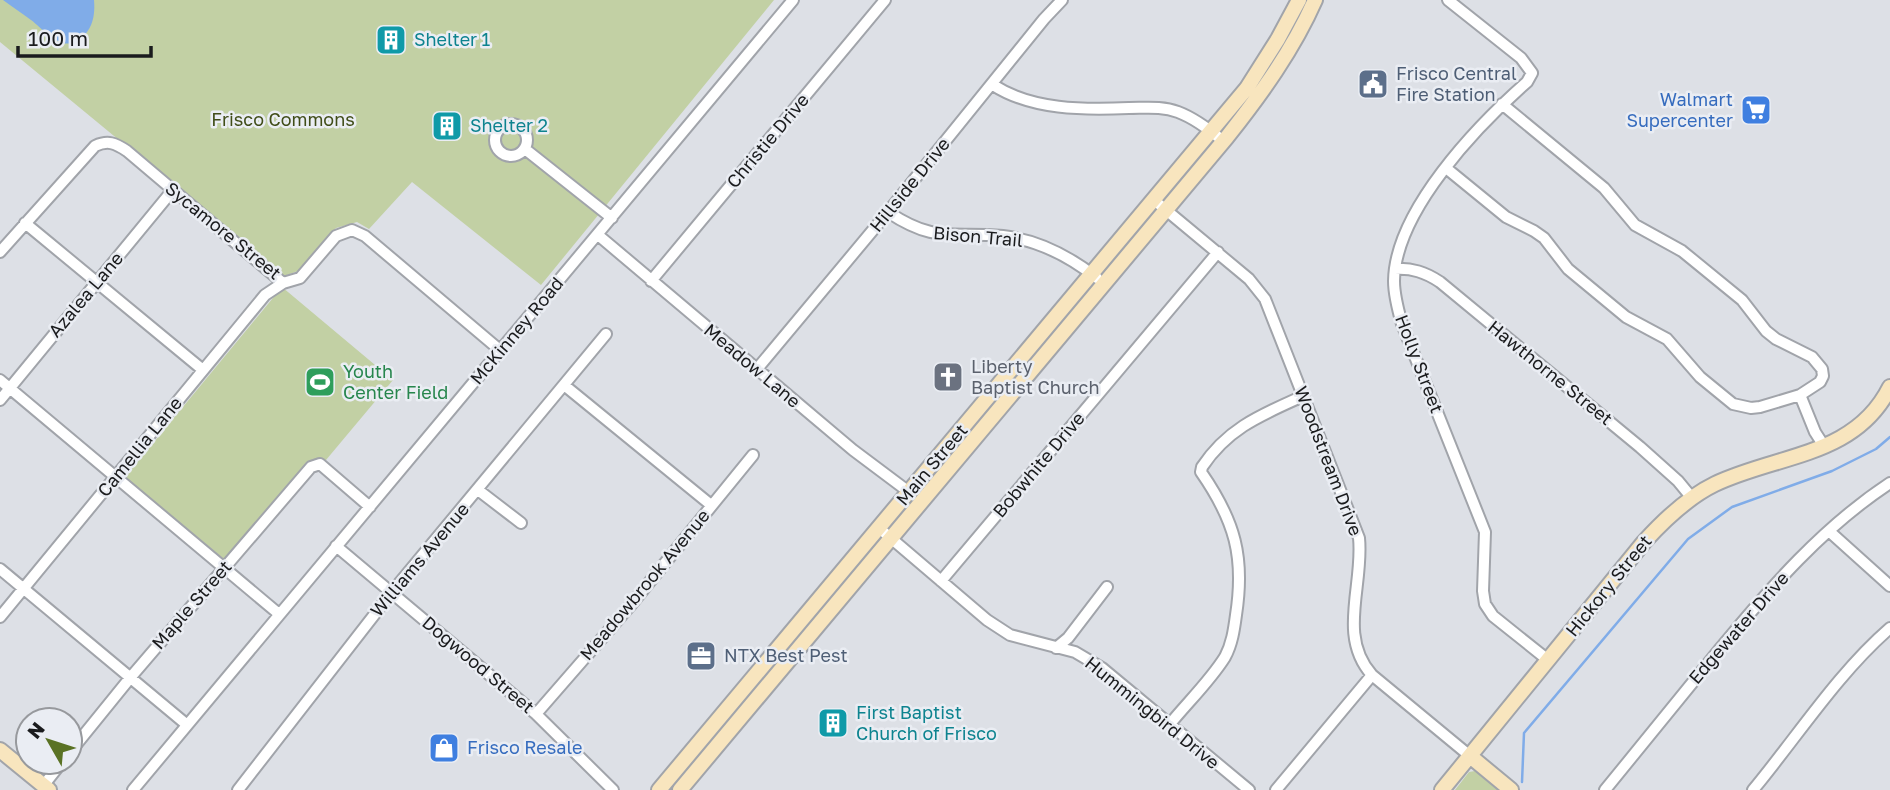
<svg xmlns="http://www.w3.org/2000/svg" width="1890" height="790" font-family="'Golos Text',sans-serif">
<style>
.green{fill:#c2d0a4}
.water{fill:#80ace8}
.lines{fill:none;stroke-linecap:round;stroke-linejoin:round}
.stream{stroke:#80ace8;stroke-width:2.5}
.street-casing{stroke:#a1a4aa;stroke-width:14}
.secondary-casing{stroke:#a1a4aa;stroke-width:18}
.street{stroke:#fff;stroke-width:10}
.secondary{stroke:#f8e5be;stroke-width:14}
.labels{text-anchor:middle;stroke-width:5;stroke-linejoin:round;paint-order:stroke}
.culture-label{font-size:18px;fill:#0d838f;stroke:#eaedf3;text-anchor:start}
.service-label{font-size:18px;fill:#4e5e75;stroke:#eaedf3;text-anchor:start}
.shop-label{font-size:18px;fill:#366cbe;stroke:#eaedf3;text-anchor:end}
.park-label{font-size:18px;fill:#404d18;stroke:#eaedf3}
.street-label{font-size:18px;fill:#1a1b1d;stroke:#eaedf3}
.worship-label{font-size:18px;fill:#5b616d;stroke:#eaedf3;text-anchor:start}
.leisure-label{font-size:18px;fill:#27864d;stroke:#eaedf3;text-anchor:start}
</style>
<rect width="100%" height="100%" fill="#dde0e6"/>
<path class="green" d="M 0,0 L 774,0 L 541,285 L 412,182 L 369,229 L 357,222 L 336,228 L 298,271 L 284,276 L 0,42 Z
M 282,287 L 393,380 L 326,460 L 307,462 L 225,560 L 125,477 Z
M 1475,771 L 1498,790 L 1455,790 L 1469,772 Z"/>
<path class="water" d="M 3,0 L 94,0 C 95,11 94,23 87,32 C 66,59 47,32 31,20 C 22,13 12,7 3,0 Z"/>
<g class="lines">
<path class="stream" d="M 1522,782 L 1524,733 L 1688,539 L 1732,507 L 1832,471 L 1876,449 L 1890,437"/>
<g class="street-casing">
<path id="street" d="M 1448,0 L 1521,58 L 1532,73 L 1527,82 C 1477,126 1395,211 1394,281 C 1394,295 1398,310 1402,324 L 1485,532 L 1483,591 L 1485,604 L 1493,616 L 1548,660
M 993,85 C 1032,110 1083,110 1129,108 C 1146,108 1162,106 1178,112 C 1194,118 1210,130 1223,141
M495 140a16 16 0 1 1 32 0a16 16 0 1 1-32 0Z
M 525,149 L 612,218
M 1446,168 L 1506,217 L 1534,231 L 1544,238 L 1568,269 L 1626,317 L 1667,339 L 1700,377 L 1733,404 L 1751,408 L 1760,407 L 1800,395 L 1820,382 L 1823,376 L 1822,369 L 1812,357 L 1776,339 L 1766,331 L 1742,300 L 1682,251 L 1635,225 L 1604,188 L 1502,104
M 1154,200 L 1249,279 L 1265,299 L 1359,538 C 1364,585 1337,636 1372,675 L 1470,756
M 888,212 C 936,244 952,231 1003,236 C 1039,240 1069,256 1097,278
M 25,223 L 203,370
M 598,235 L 853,450 L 909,492
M 0,252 L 95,146 C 108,140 115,143 127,151 L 283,283 L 300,278 L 336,236 L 352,230 L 365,236 L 501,351
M 1395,269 C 1412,268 1425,272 1440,282 L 1640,447 L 1678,481 L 1692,498
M 651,281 L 885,0
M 757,369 L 888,212 L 1044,19 L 1062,0
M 0,380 L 279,614
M 564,385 L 711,505
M 1800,395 L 1815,432 L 1824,446
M 0,400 L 172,191
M 478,490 L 521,523
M 879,528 L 987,620 L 1010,635 L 1075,652 L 1102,668 L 1249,790
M 1830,532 L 1890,586
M 336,546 L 536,714 L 613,790
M 0,569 L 186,724
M 941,581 L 1218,252
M 0,617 L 265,295 L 283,283
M 1056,648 L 1068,638 L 1107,587
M 536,714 L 630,606 L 753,455
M 1170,724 C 1187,703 1210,681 1225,657 C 1232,644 1234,630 1236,615 C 1245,557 1235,521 1201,472 L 1202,467 C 1228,428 1261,415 1303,396
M 70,752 L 130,678 L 311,467 L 320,464 L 370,507
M 43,786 L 62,762
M 133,790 L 793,0
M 238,790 L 392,592 L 606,334
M 1276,790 L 1372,675
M 1605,790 C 1643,743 1681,696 1719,650 C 1770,588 1823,527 1890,483
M 1753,790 C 1797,737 1838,673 1890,628"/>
</g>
<g class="secondary-casing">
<path id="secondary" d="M 0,750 L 49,790
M 1470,756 L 1511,790
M 659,790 L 1247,88 L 1278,39 L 1299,0
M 680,790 L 1227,137 C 1261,94 1293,50 1315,0
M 1442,790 L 1644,542 C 1664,520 1688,497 1715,484 C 1778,454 1855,457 1890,387"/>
</g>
<use href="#street" class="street"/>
<use href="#secondary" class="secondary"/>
</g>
<defs>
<g id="building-square" transform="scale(1.575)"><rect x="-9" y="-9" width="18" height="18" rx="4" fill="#0f9aa8" stroke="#eaedf3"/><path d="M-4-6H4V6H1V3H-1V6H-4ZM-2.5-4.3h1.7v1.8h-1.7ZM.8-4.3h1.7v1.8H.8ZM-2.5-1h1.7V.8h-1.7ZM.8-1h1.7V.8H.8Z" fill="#fff"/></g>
<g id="civic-square" transform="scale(1.575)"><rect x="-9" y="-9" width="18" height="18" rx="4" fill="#5c6f8a" stroke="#eaedf3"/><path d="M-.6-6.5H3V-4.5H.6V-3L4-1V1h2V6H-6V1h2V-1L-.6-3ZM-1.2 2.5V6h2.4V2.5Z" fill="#fff"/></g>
<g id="supermarket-square" transform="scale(1.575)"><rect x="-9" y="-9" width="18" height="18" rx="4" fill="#3f7fe0" stroke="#eaedf3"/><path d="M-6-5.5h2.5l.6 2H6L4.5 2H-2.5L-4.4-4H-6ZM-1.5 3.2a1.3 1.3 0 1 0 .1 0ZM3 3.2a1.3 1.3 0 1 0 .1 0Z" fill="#fff"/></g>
<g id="church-square" transform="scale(1.575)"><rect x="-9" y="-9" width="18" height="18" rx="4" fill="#6b7280" stroke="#eaedf3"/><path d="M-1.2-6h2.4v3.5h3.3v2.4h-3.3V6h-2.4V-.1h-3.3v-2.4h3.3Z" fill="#fff"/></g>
<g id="stadium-square" transform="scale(1.575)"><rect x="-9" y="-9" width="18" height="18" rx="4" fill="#2e9e5b" stroke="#eaedf3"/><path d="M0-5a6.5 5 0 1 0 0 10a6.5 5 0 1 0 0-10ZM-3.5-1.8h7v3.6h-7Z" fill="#fff"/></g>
<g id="office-square" transform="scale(1.575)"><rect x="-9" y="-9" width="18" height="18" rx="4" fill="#5c6f8a" stroke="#eaedf3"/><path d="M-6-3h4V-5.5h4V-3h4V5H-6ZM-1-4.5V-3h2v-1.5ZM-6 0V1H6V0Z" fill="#fff"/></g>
<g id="shop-square" transform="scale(1.575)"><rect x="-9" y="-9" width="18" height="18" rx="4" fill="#3f7fe0" stroke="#eaedf3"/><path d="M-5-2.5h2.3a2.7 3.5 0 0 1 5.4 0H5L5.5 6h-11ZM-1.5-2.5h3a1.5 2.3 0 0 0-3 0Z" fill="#fff"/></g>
</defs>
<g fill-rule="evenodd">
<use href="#building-square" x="391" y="40"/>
<use href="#civic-square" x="1373" y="84"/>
<use href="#supermarket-square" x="1756" y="110"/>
<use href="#building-square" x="447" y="126"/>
<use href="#church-square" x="948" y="377"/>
<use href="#stadium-square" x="320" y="382"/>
<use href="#office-square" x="701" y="656"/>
<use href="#building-square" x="833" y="723"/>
<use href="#shop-square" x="444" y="748"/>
</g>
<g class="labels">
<g class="culture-label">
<text x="414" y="46">Shelter 1</text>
<text x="470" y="132">Shelter 2</text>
<text x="856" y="719">First Baptist<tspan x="856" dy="21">Church of Frisco</tspan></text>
</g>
<g class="service-label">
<text x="1396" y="80">Frisco Central<tspan x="1396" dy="21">Fire Station</tspan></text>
<text x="724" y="662">NTX Best Pest</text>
</g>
<g class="shop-label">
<text x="1733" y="106">Walmart<tspan x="1733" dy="21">Supercenter</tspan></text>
<text x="467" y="754" text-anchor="start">Frisco Resale</text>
</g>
<g class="park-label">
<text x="283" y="126">Frisco Commons</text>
</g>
<g class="street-label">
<text transform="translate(768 141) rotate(-50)" y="6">Christie Drive</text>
<text transform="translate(910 185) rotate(-51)" y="6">Hillside Drive</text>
<text transform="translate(223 231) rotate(39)" y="6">Sycamore Street</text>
<text transform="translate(978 237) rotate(5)" y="6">Bison Trail</text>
<text transform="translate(86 295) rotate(-50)" y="6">Azalea Lane</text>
<text transform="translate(517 331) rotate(-50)" y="6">McKinney Road</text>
<text transform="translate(1419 364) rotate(69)" y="6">Holly Street</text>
<text transform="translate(752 366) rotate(40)" y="6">Meadow Lane</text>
<text transform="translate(1550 373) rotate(39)" y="6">Hawthorne Street</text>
<text transform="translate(140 447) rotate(-51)" y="6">Camellia Lane</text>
<text transform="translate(1328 461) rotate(69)" y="6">Woodstream Drive</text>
<text transform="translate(932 465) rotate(-50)" y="6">Main Street</text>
<text transform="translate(1039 465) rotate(-50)" y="6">Bobwhite Drive</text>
<text transform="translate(420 560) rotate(-50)" y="6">Williams Avenue</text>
<text transform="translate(645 585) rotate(-50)" y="6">Meadowbrook Avenue</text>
<text transform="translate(1609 586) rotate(-51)" y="6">Hickory Street</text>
<text transform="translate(192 605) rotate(-49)" y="6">Maple Street</text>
<text transform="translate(1739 628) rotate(-49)" y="6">Edgewater Drive</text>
<text transform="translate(478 665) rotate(40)" y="6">Dogwood Street</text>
<text transform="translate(1152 713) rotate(39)" y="6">Hummingbird Drive</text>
</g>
<g class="worship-label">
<text x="971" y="373">Liberty<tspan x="971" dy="21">Baptist Church</tspan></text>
</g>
<g class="leisure-label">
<text x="343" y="378">Youth<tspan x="343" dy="21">Center Field</tspan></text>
</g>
</g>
<g transform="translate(49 741) rotate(309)"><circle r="33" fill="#eaedf3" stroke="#97999d" stroke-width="2"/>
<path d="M0-5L12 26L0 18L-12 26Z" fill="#5a7224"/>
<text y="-10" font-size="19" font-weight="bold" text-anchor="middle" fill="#1a1b1d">N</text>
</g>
<path d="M18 46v10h133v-10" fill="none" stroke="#1a1b1d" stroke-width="3.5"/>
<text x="28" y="46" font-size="21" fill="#1a1b1d" stroke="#eaedf3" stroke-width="5" paint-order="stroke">100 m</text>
</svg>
